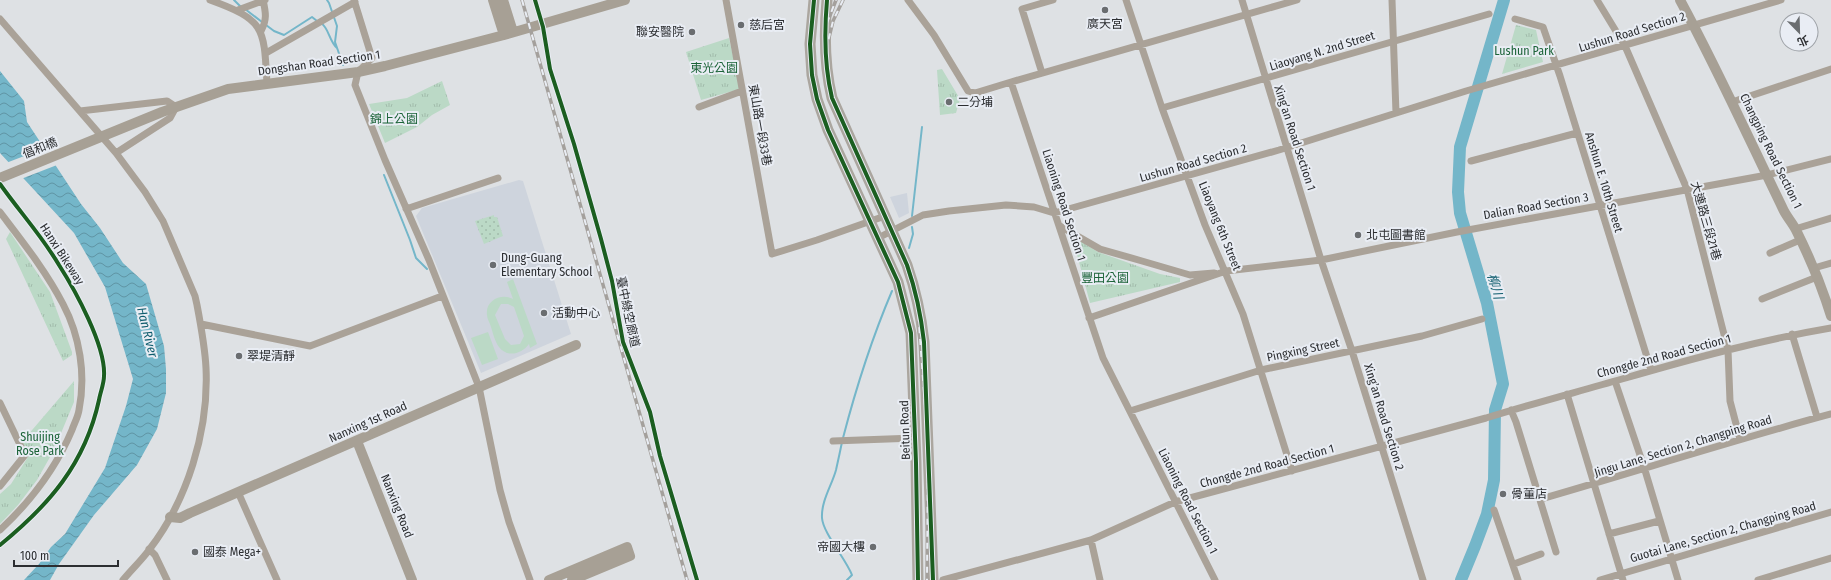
<svg xmlns="http://www.w3.org/2000/svg" width="1831" height="580" font-family="'Fira Sans Condensed','Noto Sans TC',sans-serif">
<style>
.built{fill:#ced4dd}
.grass{fill:url(#grass-dots)}
.park{fill:url(#park-tufts)}
.pitch{fill:#bbd9c6;fill-rule:evenodd}
.water{fill:url(#water-waves)}
.pier{fill:#dee1e4}
.lines{fill:none;stroke-linecap:round;stroke-linejoin:round}
.stream{stroke:#74b6c9;stroke-width:2}
.river{stroke:#74b6c9;stroke-width:12}
.street{stroke:#aaa298;stroke-width:7}
.secondary{stroke:#a7a095;stroke-width:10}
.primary{stroke:#aba69f;stroke-width:11}
.rail-casing{stroke:#a4a09c;stroke-width:3.5}
.rail{stroke:#e9edf4;stroke-width:2;stroke-dasharray:6;stroke-linecap:butt}
.cycleway-casing{stroke:#e9edf4;stroke-width:6}
.cycleway{stroke:#1b5e20;stroke-width:4}
.poi-dot{fill:#6a6d70;stroke:#e9edf4;stroke-width:1.5}
.labels{text-anchor:middle;stroke-width:4;stroke-linejoin:round;paint-order:stroke}
.poi-label{font-size:12px;fill:#2c2e31;stroke:#e9edf4;text-anchor:start}
.street-label{font-size:12px;fill:#2c2e31;stroke:#e9edf4}
.park-label{font-size:12px;fill:#1b6338;stroke:#e9edf4}
.water-label{font-size:13px;font-style:italic;fill:#0f5d6e;stroke:#e9edf4}
</style>
<defs>
<pattern id="grass-dots" width="8" height="8" patternUnits="userSpaceOnUse"><rect width="8" height="8" fill="#bbd9c6"/><path d="M2 2h.1M6 6h.1" fill="none" stroke="#a1bbab" stroke-width="1.8" stroke-linecap="round"/></pattern>
<pattern id="park-tufts" width="24" height="20" patternUnits="userSpaceOnUse"><rect width="24" height="20" fill="#bbd9c6"/><path d="M3 7l-1-3M5 7V3M7 7l1-3M15 17l-1-3M17 17v-4M19 17l1-3" fill="none" stroke="#a1bbab"/></pattern>
<pattern id="water-waves" width="16" height="10" patternUnits="userSpaceOnUse"><rect width="16" height="10" fill="#74b6c9"/><path d="M0 5q4-4 8 0t8 0" fill="none" stroke="#5f94a4"/></pattern>
</defs>
<rect width="100%" height="100%" fill="#dee1e4"/>
<path class="built" d="M 519,180 L 523,181 L 571,334 L 481,373 L 416,216 L 422,208 Z
M 907,193 L 909,213 L 899,218 L 890,197 Z"/>
<path class="grass" d="M 494,215 L 494,217 L 497,217 L 503,236 L 484,244 L 475,221 Z"/>
<path class="park" d="M 1516,25 L 1536,30 L 1543,62 L 1502,74 Z
M 729,38 L 740,89 L 701,100 L 686,52 Z
M 942,69 L 960,99 L 956,113 L 940,115 L 937,70 Z
M 442,81 L 450,105 L 432,115 L 417,127 L 385,143 L 369,104 L 407,98 Z
M 10,232 L 50,292 L 72,352 L 72,355 L 63,361 L 9,245 L 6,239 Z
M 1072,236 L 1098,252 L 1160,274 L 1180,278 L 1180,282 L 1090,303 Z
M 74,381 L 74,402 L 54,450 L 37,480 L 18,505 L 0,524 L 0,494 L 11,484 L 28,457 L 21,443 Z"/>
<path class="pitch" d="M 513,279 L 537,344 L 530,348 L 529,344 C 522,354 507,358 499,347 C 495,342 493,333 491,327 C 490,323 487,319 487,315 C 485,300 502,293 513,299 L 507,282 ZM 501,304 L 508,304 L 514,307 L 524,336 L 520,344 L 511,345 L 505,339 L 495,315 Z
M 488,332 L 498,359 L 482,365 L 471,338 Z"/>
<path class="water" d="M 0,71 L 24,101 L 27,122 L 81,204 L 100,228 L 123,263 L 146,284 L 164,346 L 166,369 L 166,393 L 157,429 L 137,465 L 94,515 L 59,564 L 50,580 L 24,580 L 39,564 L 51,547 L 65,534 L 105,468 L 126,406 L 133,379 L 105,287 L 74,233 L 0,153 Z"/>
<path class="pier" d="M 45,148 L 57,165 L 21,179 L 6,163 Z"/>
<g class="lines">
<path class="stream" d="M 234,0 L 241,7
M 327,0 L 329,3 L 337,26 L 335,42 L 343,65
M 245,9 L 262,22
M 321,23 C 329,28 329,41 337,48
M 266,25 L 274,31 L 284,35 L 312,17 L 317,21
M 384,175 L 410,240 L 416,258 L 427,269
M 912,216 L 922,127
M 909,248 L 913,234 L 912,227
M 843,438 C 856,388 872,338 892,291
M 842,442 C 840,452 838,461 836,470 C 832,485 821,501 822,518 C 823,533 846,559 852,575 L 847,580"/>
<path class="river" d="M 1461,580 L 1475,546 L 1487,514 L 1494,480 L 1495,410 L 1503,384 L 1487,303 L 1460,213 L 1458,192 L 1460,147 L 1504,0"/>
<path class="street" d="M 210,0 C 265,20 264,27 267,84
M 354,0 L 372,58 L 358,72 L 355,85 L 385,160 L 429,260 L 479,387 L 500,490 L 509,522 L 530,580
M 726,0 L 772,254 L 817,240 L 885,216
M 908,0 L 934,35 L 968,91 L 975,93 L 1011,82 L 1103,358 L 1215,580
M 1126,0 L 1162,108 L 1205,225 L 1243,314 L 1292,471
M 1242,0 L 1321,260 L 1352,351 L 1423,580
M 1392,0 L 1396,113
M 1597,0 L 1625,46 L 1687,189 L 1728,350 L 1730,401 L 1740,439
M 238,10 L 265,0
M 0,19 L 116,153 L 145,192 L 163,221 L 195,296 L 197,305 C 201,326 205,347 206,368 C 209,431 187,501 149,550 C 141,561 131,570 123,580
M 1515,19 L 1543,27 L 1560,76 L 1651,370
M 261,31 C 267,20 266,13 263,0
M 266,53 L 355,2
M 1042,73 L 1022,9 L 1053,0
M 1011,82 L 1297,0
M 1732,102 L 1831,69
M 699,107 L 742,91
M 1162,108 L 1489,14
M 80,111 L 167,101 L 176,107 L 170,118 L 116,153
M 1471,161 L 1577,133
M 406,209 L 498,178
M 0,212 C 22,241 46,271 63,304 C 80,336 86,375 79,410 C 78,417 74,424 72,430 C 56,468 30,502 0,530
M 1060,226 L 1100,249 L 1142,261 L 1190,275 L 1214,273
M 1795,229 L 1831,218
M 878,238 L 923,215 L 949,211 L 1006,205 L 1034,207 L 1054,213 L 1279,150 L 1466,91 L 1781,0
M 1770,253 L 1800,240
M 1814,268 L 1831,263
M 1762,299 L 1817,277
M 1089,318 L 1226,271 L 1321,260 L 1457,232 L 1767,175 L 1831,159
M 201,324 L 310,346 L 442,296
M 1792,334 L 1817,417
M 1615,381 L 1644,467 L 1678,580
M 1567,394 L 1623,580
M 0,403 L 25,455 L 0,486
M 1511,410 L 1516,422 L 1556,552
M 1130,411 L 1261,370 L 1422,336 L 1482,319
M 833,441 L 915,438
M 238,492 L 277,580
M 1541,499 C 1638,471 1734,440 1831,414
M 1494,510 L 1518,580
M 1609,534 L 1659,521
M 1091,540 L 1100,580
M 149,549 L 155,555 L 167,580
M 1514,564 L 1541,554
M 943,580 L 1091,540 L 1175,502 L 1486,418 C 1531,404 1577,392 1622,379 C 1691,359 1760,340 1831,328
M 1600,580 L 1831,512
M 1758,580 L 1831,558"/>
<path class="secondary" d="M 493,0 L 504,35
M 503,0 L 513,32
M 1680,0 C 1717,68 1749,139 1783,209 C 1786,216 1792,222 1796,230 C 1810,258 1822,287 1831,316
M 0,178 L 162,112 L 228,89 L 358,72 L 385,66 L 504,35 L 625,0
M 357,441 L 412,580
M 170,517 L 180,518 L 190,513 L 576,345
M 549,580 L 627,547 L 630,556 L 572,580"/>
<path class="primary" d="M 814,0 L 810,44 L 812,75 L 817,99 L 828,130 L 898,282 L 911,333 L 916,463 L 918,580
M 827,0 C 824,34 824,65 832,98 L 907,265 C 916,291 921,315 924,342 L 933,580"/>
<g class="rail-casing">
<path id="rail" d="M 522,0 L 687,580
M 843,0 L 833,21 L 826,50 L 829,86 L 838,113 L 905,265 L 915,291 L 918,310 L 928,448 L 927,580
M 827,23 L 836,0"/>
</g>
<use href="#rail" class="rail"/>
<g class="cycleway-casing">
<path id="cycleway" d="M 535,0 L 543,27 L 550,69 L 574,144 L 601,239 L 612,281 L 623,342 L 650,412 L 660,456 L 697,580
M 814,0 L 810,44 L 812,75 L 817,99 L 828,130 L 898,282 L 911,333 L 916,463 L 918,580
M 827,0 C 824,34 824,65 832,98 L 907,265 C 916,291 921,315 924,342 L 933,580
M 0,184 C 19,211 42,236 59,265 C 75,290 106,346 104,376 C 104,384 100,393 99,400 C 85,464 49,505 0,545"/>
</g>
<use href="#cycleway" class="cycleway"/>
</g>
<g class="poi-dot">
<circle cx="1105" cy="10" r="4"/>
<circle cx="741" cy="25" r="4"/>
<circle cx="692" cy="32" r="4"/>
<circle cx="949" cy="102" r="4"/>
<circle cx="1358" cy="235" r="4"/>
<circle cx="493" cy="265" r="4"/>
<circle cx="544" cy="313" r="4"/>
<circle cx="239" cy="356" r="4"/>
<circle cx="1503" cy="494" r="4"/>
<circle cx="873" cy="547" r="4"/>
<circle cx="195" cy="552" r="4"/>
</g>
<g class="labels">
<g class="poi-label">
<text x="1105" y="28" text-anchor="middle">廣天宮</text>
<text x="749" y="29">慈后宮</text>
<text x="684" y="36" text-anchor="end">聯安醫院</text>
<text x="957" y="106">二分埔</text>
<text x="1366" y="239">北屯圖書館</text>
<text x="501" y="262">Dung-Guang<tspan x="501" dy="14">Elementary School</tspan></text>
<text x="552" y="317">活動中心</text>
<text x="247" y="360">翠堤清靜</text>
<text x="1511" y="498">骨董店</text>
<text x="865" y="551" text-anchor="end">帝國大樓</text>
<text x="203" y="556">國泰 Mega+</text>
</g>
<g class="street-label">
<text transform="translate(1632 32) rotate(-17)" y="4">Lushun Road Section 2</text>
<text transform="translate(1322 51) rotate(-17)" y="4">Liaoyang N. 2nd Street</text>
<text transform="translate(319 63) rotate(-8)" y="4">Dongshan Road Section 1</text>
<text transform="translate(760 125) rotate(80)" y="4">東山路一段33巷</text>
<text transform="translate(1295 138) rotate(72)" y="4">Xing’an Road Section 1</text>
<text transform="translate(40 148) rotate(-22)" y="4">倡和橋</text>
<text transform="translate(1771 151) rotate(64)" y="4">Changping Road Section 1</text>
<text transform="translate(1193 163) rotate(-16)" y="4">Lushun Road Section 2</text>
<text transform="translate(1604 182) rotate(73)" y="4">Anshun E. 10th Street</text>
<text transform="translate(1064 205) rotate(72)" y="4">Liaoning Road Section 1</text>
<text transform="translate(1536 206) rotate(-10)" y="4">Dalian Road Section 3</text>
<text transform="translate(1706 221) rotate(74)" y="4">大連路三段21巷</text>
<text transform="translate(1220 226) rotate(68)" y="4">Liaoyang 6th Street</text>
<text transform="translate(62 254) rotate(57)" y="4">Hanxi Bikeway</text>
<text transform="translate(628 312) rotate(78)" y="4">臺中綠空廊道</text>
<text transform="translate(1303 350) rotate(-12)" y="4">Pingxing Street</text>
<text transform="translate(1664 356) rotate(-15)" y="4">Chongde 2nd Road Section 1</text>
<text transform="translate(1384 417) rotate(73)" y="4">Xing’an Road Section 2</text>
<text transform="translate(368 422) rotate(-24)" y="4">Nanxing 1st Road</text>
<text transform="translate(905 430) rotate(-92)" y="4">Beitun Road</text>
<text transform="translate(1683 446) rotate(-17)" y="4">Jingu Lane, Section 2, Changping Road</text>
<text transform="translate(1267 466) rotate(-15)" y="4">Chongde 2nd Road Section 1</text>
<text transform="translate(1188 501) rotate(63)" y="4">Liaoning Road Section 1</text>
<text transform="translate(397 506) rotate(68)" y="4">Nanxing Road</text>
<text transform="translate(1723 532) rotate(-16)" y="4">Guotai Lane, Section 2, Changping Road</text>
</g>
<g class="park-label">
<text x="1524" y="55">Lushun Park</text>
<text x="714" y="72">東光公園</text>
<text x="394" y="123">錦上公園</text>
<text x="1105" y="282">豐田公園</text>
<text x="40" y="441">Shuijing<tspan x="40" dy="14">Rose Park</tspan></text>
</g>
<g class="water-label">
<text transform="translate(1496 286) rotate(74)" y="5">柳川</text>
<text transform="translate(148 332) rotate(76)" y="5">Han River</text>
</g>
</g>
<g transform="translate(1799 32) rotate(157)"><circle r="19" fill="#e9edf4" stroke="#9da1a6"/>
<path d="M0-3L7 15L0 10L-7 15Z" fill="#6a6d70"/>
<text y="-6" font-size="11" font-weight="bold" text-anchor="middle" fill="#2c2e31">北</text>
</g>
<path d="M14 560v6h104v-6" fill="none" stroke="#2c2e31" stroke-width="2"/>
<text x="20" y="560" font-size="12" fill="#2c2e31" stroke="#e9edf4" stroke-width="3" paint-order="stroke">100 m</text>
</svg>
